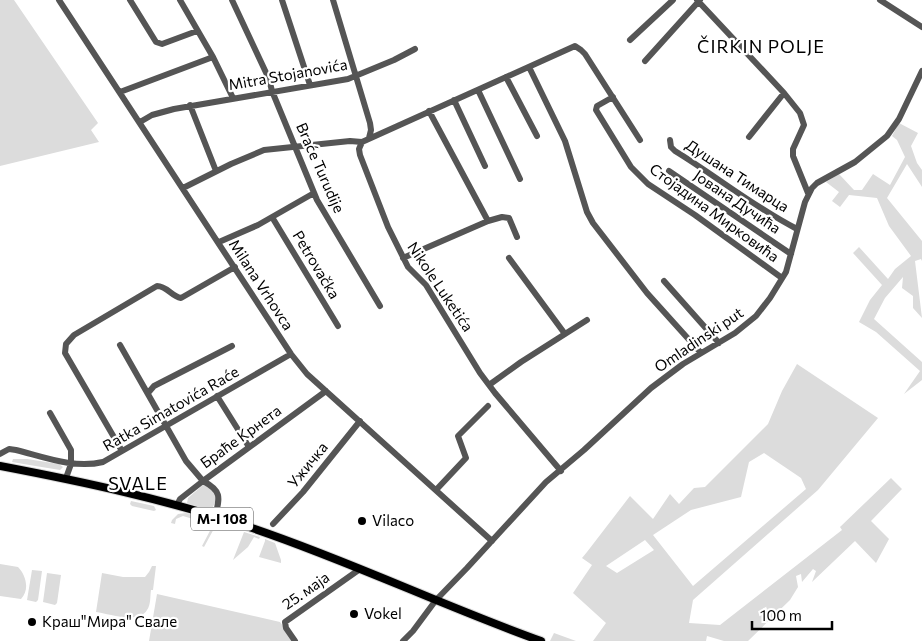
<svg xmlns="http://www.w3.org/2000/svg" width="922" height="641" font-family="Commissioner,sans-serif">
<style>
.green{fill:#dcdcdc;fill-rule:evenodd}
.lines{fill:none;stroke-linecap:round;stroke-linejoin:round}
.major-casing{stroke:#dbdbdb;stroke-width:10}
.minor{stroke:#555;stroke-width:6}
.major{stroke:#000;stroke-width:8}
.poi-dot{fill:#000;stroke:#fff;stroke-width:2}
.labels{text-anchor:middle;stroke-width:4.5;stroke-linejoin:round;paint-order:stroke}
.shield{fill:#fff;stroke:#4c4c4c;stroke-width:1}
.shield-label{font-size:14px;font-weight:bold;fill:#000}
.street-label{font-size:15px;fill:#000;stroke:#fff}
.poi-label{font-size:15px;fill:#000;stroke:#fff;text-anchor:start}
.quarter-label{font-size:18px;letter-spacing:1px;fill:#000;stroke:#fff}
</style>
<rect width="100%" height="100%" fill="#fff"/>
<path class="green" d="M 0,0 L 14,0 L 98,123 L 91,130 L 99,142 L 0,166 Z
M 899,123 L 918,133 L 911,146 L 917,163 L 922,170 L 922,187 L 907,164 L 887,198 L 922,241 L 922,261 L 921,259 L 915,261 L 922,318 L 913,308 L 913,296 L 902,288 L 903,277 L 885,298 L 874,319 L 922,362 L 922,380 L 904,394 L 920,371 L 876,332 L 859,322 L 870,300 L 882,285 L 853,253 L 859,247 L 888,279 L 895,269 L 911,256 L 889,226 L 877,198 L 849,195 L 840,207 L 832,201 L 839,192 L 826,182 L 839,174 L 854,190 L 862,190 L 873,174 L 890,185 L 905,157 L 897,140 L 892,136 Z
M 797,364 L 878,418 L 818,490 L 693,600 L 689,623 L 720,625 L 842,530 L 840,527 L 891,478 L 902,489 L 871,521 L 889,539 L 876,563 L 855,541 L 812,582 L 816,571 L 813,569 L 802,582 L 801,574 L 796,576 L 798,587 L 790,600 L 748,641 L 724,641 L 707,636 L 706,641 L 593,641 L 606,623 L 573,593 L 592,565 L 582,558 L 587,552 L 630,496 L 653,519 L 670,494 L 679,504 L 694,488 L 705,487 L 768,424 L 782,391 ZM 764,453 L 801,478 L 806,489 L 693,586 L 653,535 L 691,510 L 741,497 L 749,462 ZM 645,540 L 654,550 L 617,573 L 606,566 Z
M 13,459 L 27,459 L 59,464 L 63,467 L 60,470 C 44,467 27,465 12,462 Z
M 203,485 L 211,487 L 217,497 L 213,507 L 210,511 L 187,503 L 188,498 Z
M 131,501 L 154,506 L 156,510 L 154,511 L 132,506 L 130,504 Z
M 186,513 L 217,522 L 217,524 L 222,526 L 216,525 L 204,547 L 202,546 L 213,525 L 183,516 L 176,519 L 175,524 L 171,523 L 172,520 L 178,514 Z
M 244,532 L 260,537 L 259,539 L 254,537 L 248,547 L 233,560 Z
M 265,539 L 275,543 L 281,560 L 281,563 L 259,557 L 265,541 Z
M 0,564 L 18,567 C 26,575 30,590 21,599 L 0,596 Z
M 152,566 L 156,566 L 153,590 L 151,590 C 150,596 151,605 147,610 C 139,624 109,614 96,612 L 102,573 L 123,577 L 145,577 L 149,572 Z
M 32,570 L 42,571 L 38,600 L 36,602 L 27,600 Z
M 47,573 L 61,575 L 57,603 L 55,605 L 43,602 Z
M 157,594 L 280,622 L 294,641 L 149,641 Z
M 554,633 L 576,641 L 550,641 Z"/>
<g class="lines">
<g class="major-casing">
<path id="major" d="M 0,466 C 84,482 168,500 249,527 C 348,560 443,606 541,641"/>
</g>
<path class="minor" d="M 59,0 L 291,354 L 307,374 L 492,541
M 130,0 L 156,42 L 162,44 L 197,31
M 180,0 L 213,57 L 233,98
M 232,0 L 269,79 L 272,91 L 317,200 L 380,306
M 282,0 L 310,85
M 333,0 L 370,123 L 371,130 L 369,138
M 697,0 L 784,93 L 800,113 L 804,125 L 793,149 L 793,156 L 808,193
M 880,0 L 922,27
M 630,40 L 673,0
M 645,61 L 700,0
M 529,67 L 565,141 L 587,212 L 593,223 L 647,293 L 701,353
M 506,77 L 537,136
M 478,90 L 520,179
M 120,92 L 213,57
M 613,97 L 597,106 L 596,110 L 631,167 L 648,184 L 695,215 L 782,278
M 454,100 L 485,166
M 190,105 L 216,171
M 429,111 L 488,221
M 140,122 L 152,115 L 174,109 L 348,79 L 394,60 L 415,49
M 749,137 L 784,93
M 670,140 L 671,147 L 675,151 C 716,176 754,207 797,229
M 362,142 L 359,149 L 360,155 L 388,227 L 408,267 L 426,285 L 480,373 L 495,393 L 561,471
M 362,142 L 575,46 L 581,50 L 585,54 L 640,140
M 669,171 L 791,254
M 183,188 L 231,164 L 264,150 L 350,141 L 362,142
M 272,217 L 338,326
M 219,242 L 258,225 L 314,193
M 403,258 L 488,221 L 502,217 L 509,218 L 517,237
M 509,258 L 565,334
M 664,281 L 719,343
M 120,345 L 186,461 L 203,481 L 326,391
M 489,385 L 521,362 L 587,320
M 148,393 L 154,386 L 232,346
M 217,396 L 249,447
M 50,413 L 71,450 L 71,464 L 66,478
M 122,451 L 65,353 L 66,344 L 74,335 L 157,286 C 167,286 171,296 181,298 L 235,267
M 0,454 L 9,449 L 16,450 C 44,457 74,469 103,462 L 291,354
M 436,490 L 466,458 L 458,436 L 488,406
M 177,505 L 180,499 L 203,481 C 222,491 220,497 215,517
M 273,524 L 303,492 L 360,421
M 295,641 L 286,628 L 285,622 L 360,569
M 403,641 L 413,631 L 436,600 L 467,568 L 546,482 L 584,450 L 651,388 L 683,364 L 735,333 L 756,316 L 770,298 L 786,272 L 805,202 L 812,188 L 817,183 L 855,162 L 887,136 L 899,119 L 922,71"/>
<use href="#major" class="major"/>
</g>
<g class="poi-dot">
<circle cx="362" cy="521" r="5"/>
<circle cx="354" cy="614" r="5"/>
<circle cx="32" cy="622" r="5"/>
</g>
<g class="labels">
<rect class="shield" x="191" y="507.5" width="62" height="23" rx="4"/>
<g class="shield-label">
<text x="222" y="524">M-I 108</text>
</g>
<g class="street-label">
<text transform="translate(288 75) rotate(-10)" y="5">Mitra Stojanovića</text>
<text transform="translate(320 168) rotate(66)" y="5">Braće Turudije</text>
<text transform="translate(737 176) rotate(33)" y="5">Душана Тимарца</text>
<text transform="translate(737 202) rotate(34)" y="5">Јована Дучића</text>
<text transform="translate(714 213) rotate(36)" y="5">Стојадина Мирковића</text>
<text transform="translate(316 265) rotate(59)" y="5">Petrovačka</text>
<text transform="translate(261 285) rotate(57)" y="5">Milana Vrhovca</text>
<text transform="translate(440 287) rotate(56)" y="5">Nikole Luketića</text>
<text transform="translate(699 340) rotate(-34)" y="5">Omladinski put</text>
<text transform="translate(171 409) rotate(-30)" y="5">Ratka Simatovića Raće</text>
<text transform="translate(241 437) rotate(-36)" y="5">Браће Крнета</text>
<text transform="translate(308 465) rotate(-51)" y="5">Ужичка</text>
<text transform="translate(306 591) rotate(-35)" y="5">25. маја</text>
</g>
<g class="poi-label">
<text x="372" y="526">Vilaco</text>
<text x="364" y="619">Vokel</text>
<text x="42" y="627">Краш"Мира" Свале</text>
</g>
<g class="quarter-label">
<text x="761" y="53">ČIRKIN POLJE</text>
<text x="138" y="490">SVALE</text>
</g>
</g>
<path d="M752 621v8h80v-8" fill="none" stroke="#000000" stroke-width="2.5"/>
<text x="760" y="621" font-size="15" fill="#000000" stroke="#ffffff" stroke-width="4" paint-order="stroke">100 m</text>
</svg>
